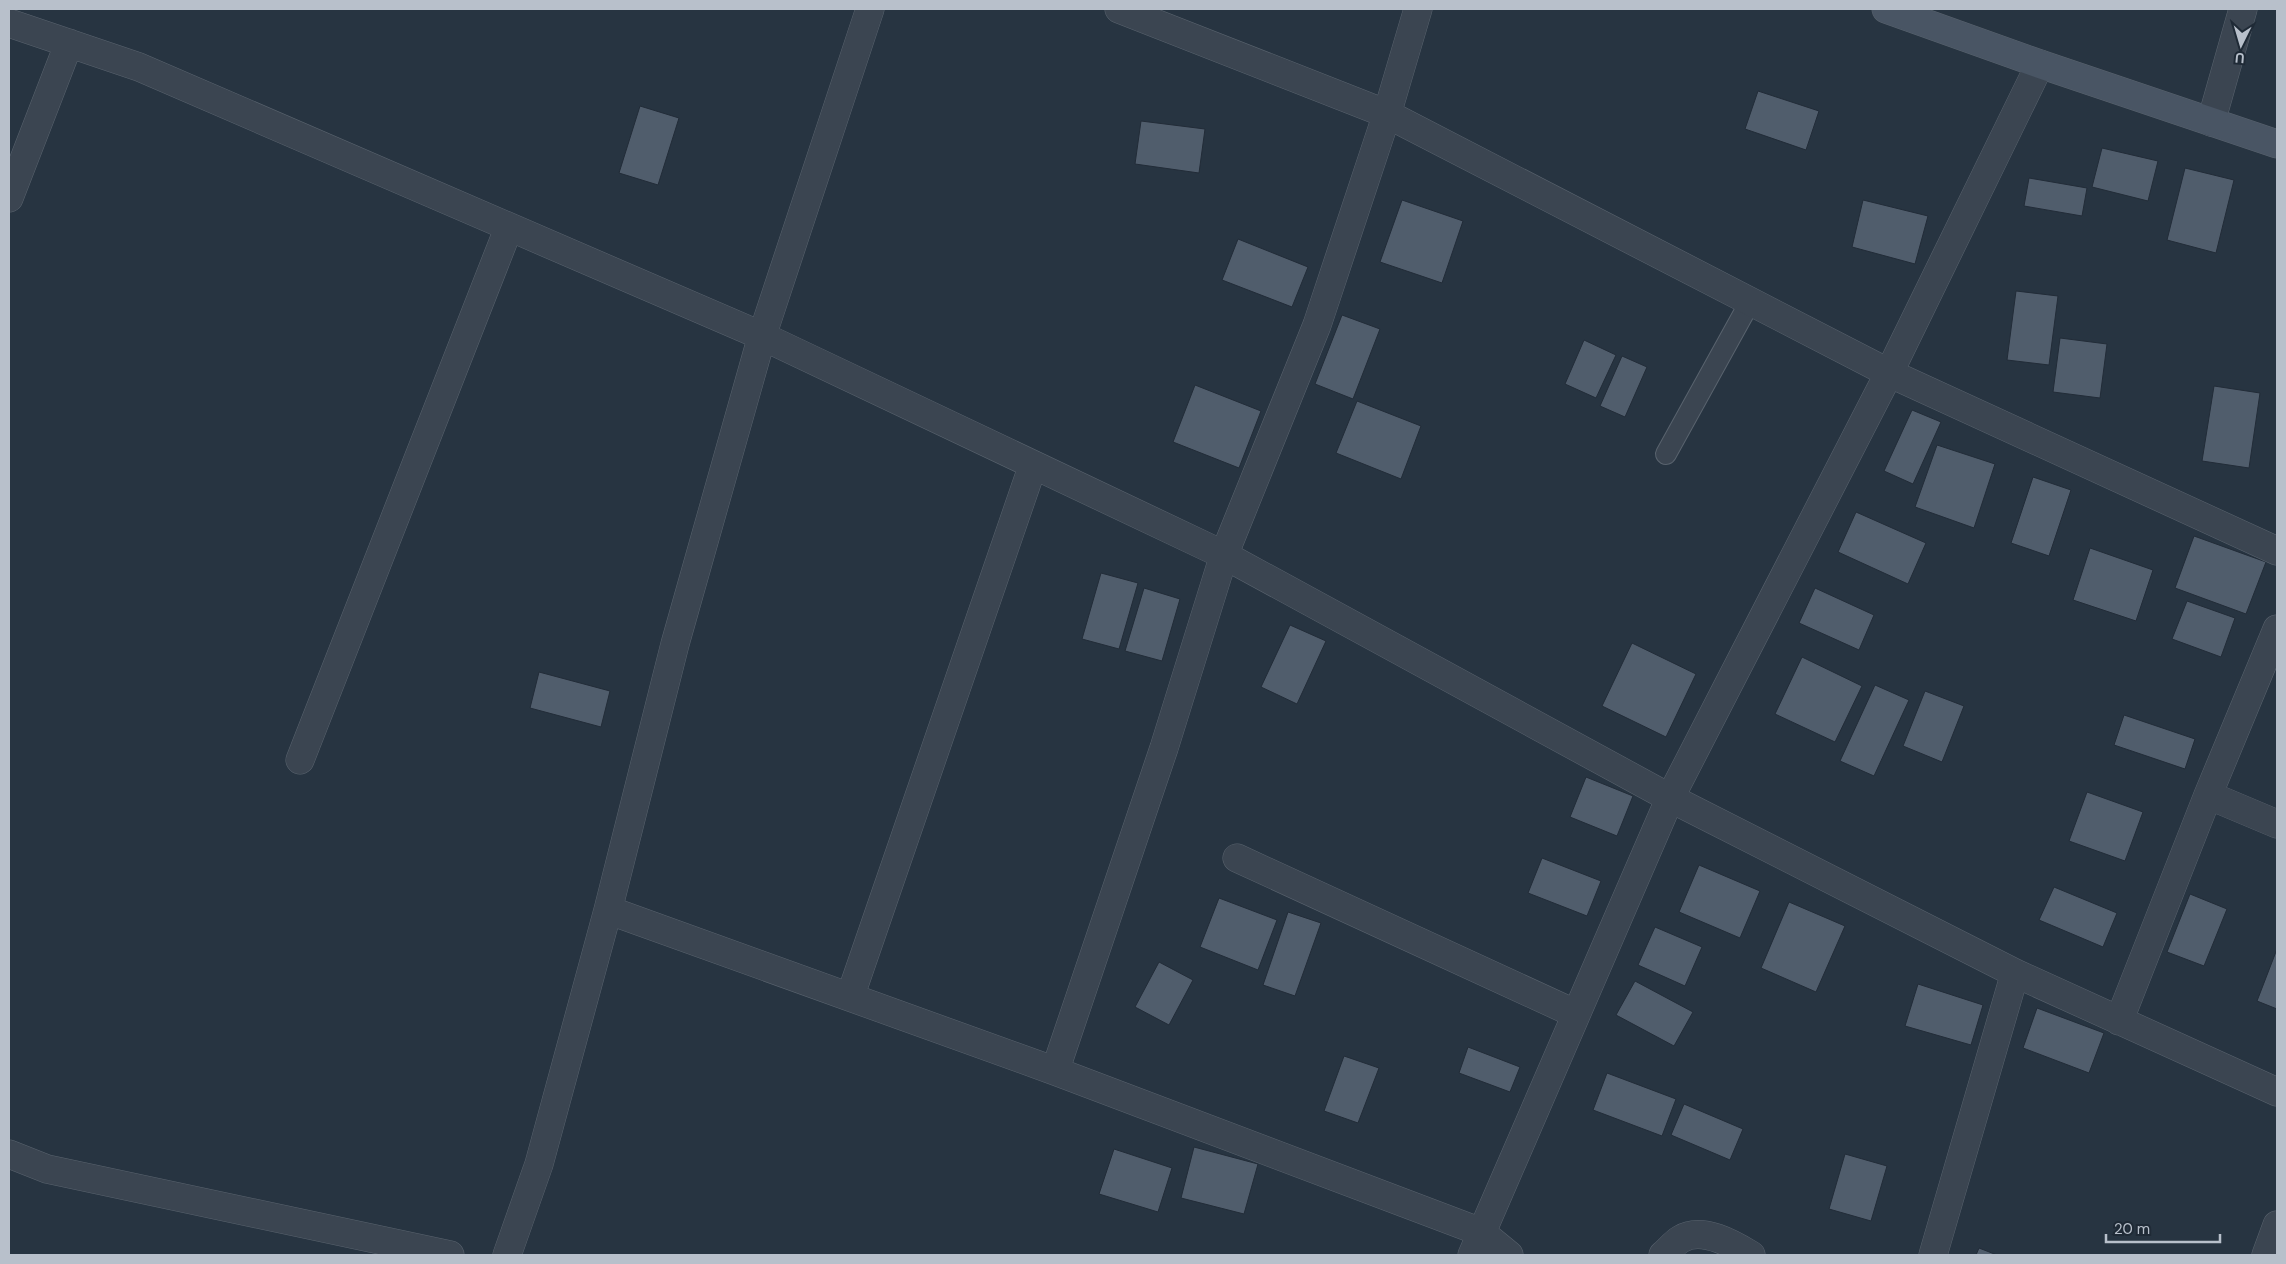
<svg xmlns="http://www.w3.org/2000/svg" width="2286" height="1264" font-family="'DM Sans',sans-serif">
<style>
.building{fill:#505d6c;stroke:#222c38}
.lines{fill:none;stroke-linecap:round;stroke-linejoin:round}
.lane-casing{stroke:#59636e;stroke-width:22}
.street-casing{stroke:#59636e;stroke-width:29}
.secondary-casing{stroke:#59636e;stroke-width:29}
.lane{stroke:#3b4551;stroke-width:20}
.street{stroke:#3b4551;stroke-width:28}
.secondary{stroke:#495564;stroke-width:28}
</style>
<rect width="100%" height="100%" fill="#273441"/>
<path class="building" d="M 1758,91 L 1819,111 L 1806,150 L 1745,129 Z
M 640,106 L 679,118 L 658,185 L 619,173 Z
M 1141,121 L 1205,129 L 1199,173 L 1135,164 Z
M 2102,148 L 2158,161 L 2148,201 L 2092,187 Z
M 2185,168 L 2234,180 L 2216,253 L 2167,240 Z
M 2029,178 L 2087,188 L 2082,216 L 2024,206 Z
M 1402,200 L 1463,221 L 1442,283 L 1380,262 Z
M 1863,200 L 1928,216 L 1915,264 L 1852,247 Z
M 1238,239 L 1308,267 L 1292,307 L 1222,280 Z
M 2016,291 L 2058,296 L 2049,365 L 2007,360 Z
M 1342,315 L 1380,329 L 1353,399 L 1315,384 Z
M 2060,338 L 2107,344 L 2100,398 L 2053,392 Z
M 1584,340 L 1616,355 L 1596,398 L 1565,384 Z
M 1622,356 L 1647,367 L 1625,417 L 1600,406 Z
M 1195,385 L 1261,411 L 1239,468 L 1173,442 Z
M 2214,386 L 2260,393 L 2249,468 L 2202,461 Z
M 1357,401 L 1421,426 L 1401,479 L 1336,453 Z
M 1912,410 L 1941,422 L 1913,484 L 1884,471 Z
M 1937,445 L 1995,464 L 1974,528 L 1915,507 Z
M 2033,477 L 2071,490 L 2049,556 L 2011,543 Z
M 1856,512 L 1926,543 L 1908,584 L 1838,552 Z
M 2194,536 L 2266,562 L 2246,614 L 2175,588 Z
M 2090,548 L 2153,570 L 2136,621 L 2073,600 Z
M 1101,573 L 1138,583 L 1119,649 L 1082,639 Z
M 1144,588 L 1180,599 L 1162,661 L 1125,651 Z
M 1815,588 L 1874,615 L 1859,650 L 1799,623 Z
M 2187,601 L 2235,618 L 2221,657 L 2172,639 Z
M 1290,625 L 1326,641 L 1297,704 L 1261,687 Z
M 1632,643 L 1696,674 L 1666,737 L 1602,706 Z
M 1802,657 L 1862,686 L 1835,742 L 1775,714 Z
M 539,672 L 610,691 L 601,727 L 530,708 Z
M 1875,685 L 1909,700 L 1874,776 L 1840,761 Z
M 1925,691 L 1964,706 L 1942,762 L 1903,746 Z
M 2124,715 L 2195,739 L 2185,769 L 2114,745 Z
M 1586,777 L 1633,796 L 1617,836 L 1570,817 Z
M 2087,792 L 2143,812 L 2125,861 L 2069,841 Z
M 1542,858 L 1601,881 L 1587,916 L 1528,893 Z
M 1699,865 L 1760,891 L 1740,938 L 1679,912 Z
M 2054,887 L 2117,913 L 2103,947 L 2039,920 Z
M 2190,894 L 2227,909 L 2204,966 L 2167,952 Z
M 1219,898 L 1277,920 L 1258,970 L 1200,947 Z
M 1789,902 L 1845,926 L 1816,992 L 1761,968 Z
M 1288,912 L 1321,923 L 1295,996 L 1263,985 Z
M 1655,927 L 1702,947 L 1685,986 L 1638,965 Z
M 2277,949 L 2277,1009 L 2257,1001 Z
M 1159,962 L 1193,980 L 1169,1025 L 1135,1007 Z
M 1635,981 L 1693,1012 L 1674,1046 L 1616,1015 Z
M 1918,984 L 1983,1005 L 1971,1045 L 1905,1026 Z
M 2037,1008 L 2104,1033 L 2089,1073 L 2023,1048 Z
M 1468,1047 L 1520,1067 L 1510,1092 L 1459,1073 Z
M 1344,1056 L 1379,1068 L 1358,1123 L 1324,1111 Z
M 1607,1073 L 1676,1099 L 1662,1136 L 1593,1110 Z
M 1684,1104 L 1743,1129 L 1730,1160 L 1671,1135 Z
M 1194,1147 L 1258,1164 L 1244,1214 L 1181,1198 Z
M 1114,1149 L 1172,1168 L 1158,1212 L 1099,1194 Z
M 1845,1154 L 1887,1166 L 1871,1221 L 1829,1209 Z
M 1979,1248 L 1997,1255 L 1976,1255 Z"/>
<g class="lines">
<g class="lane-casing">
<path id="lane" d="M 1666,454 L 1750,302"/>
</g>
<g class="street-casing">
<path id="street" d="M 1119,9 L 1387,114 L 1889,373 L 2277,551
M 9,23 L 139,67 L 762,336 L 1224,555 L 1670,798 L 2015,973 L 2277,1092
M 2211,122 L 2243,9
M 9,198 L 69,43
M 300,760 L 509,227
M 2208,795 L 2277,824
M 1237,858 L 1576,1014
M 608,910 L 1055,1071 L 1481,1232 L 1509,1255
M 850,997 L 1033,465
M 2119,1021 L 2208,795 L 2277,629
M 1055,1071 L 1164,748 L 1224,555 L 1317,325 L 1387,114 L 1418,9
M 9,1154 L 47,1169 L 450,1255
M 507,1255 L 539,1164 L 608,910 L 675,644 L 762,336 L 870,9
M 1472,1255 L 1670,798 L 1889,373 L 2040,64
M 1663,1255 C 1669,1250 1674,1243 1681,1239 C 1702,1226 1733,1244 1751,1255
M 1933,1255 L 2015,973
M 2266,1255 L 2277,1225"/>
</g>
<g class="secondary-casing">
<path id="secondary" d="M 1886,9 L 2040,64 L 2277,144"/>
</g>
<use href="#lane" class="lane"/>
<use href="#street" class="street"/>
<use href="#secondary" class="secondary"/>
</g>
<rect width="2286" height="1264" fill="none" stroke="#b8c0cb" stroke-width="20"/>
<g transform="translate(2241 45) rotate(185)" stroke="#1f2a36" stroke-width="4" paint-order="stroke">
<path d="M0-4L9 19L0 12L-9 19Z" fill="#b8c0cb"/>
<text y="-8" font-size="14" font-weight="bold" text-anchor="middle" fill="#b8c0cb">U</text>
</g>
<path d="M2106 1234v8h114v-8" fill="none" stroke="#b8c0cb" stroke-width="2.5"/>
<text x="2114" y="1234" font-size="15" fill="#b8c0cb" stroke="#1f2a36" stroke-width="4" paint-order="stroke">20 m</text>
</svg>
